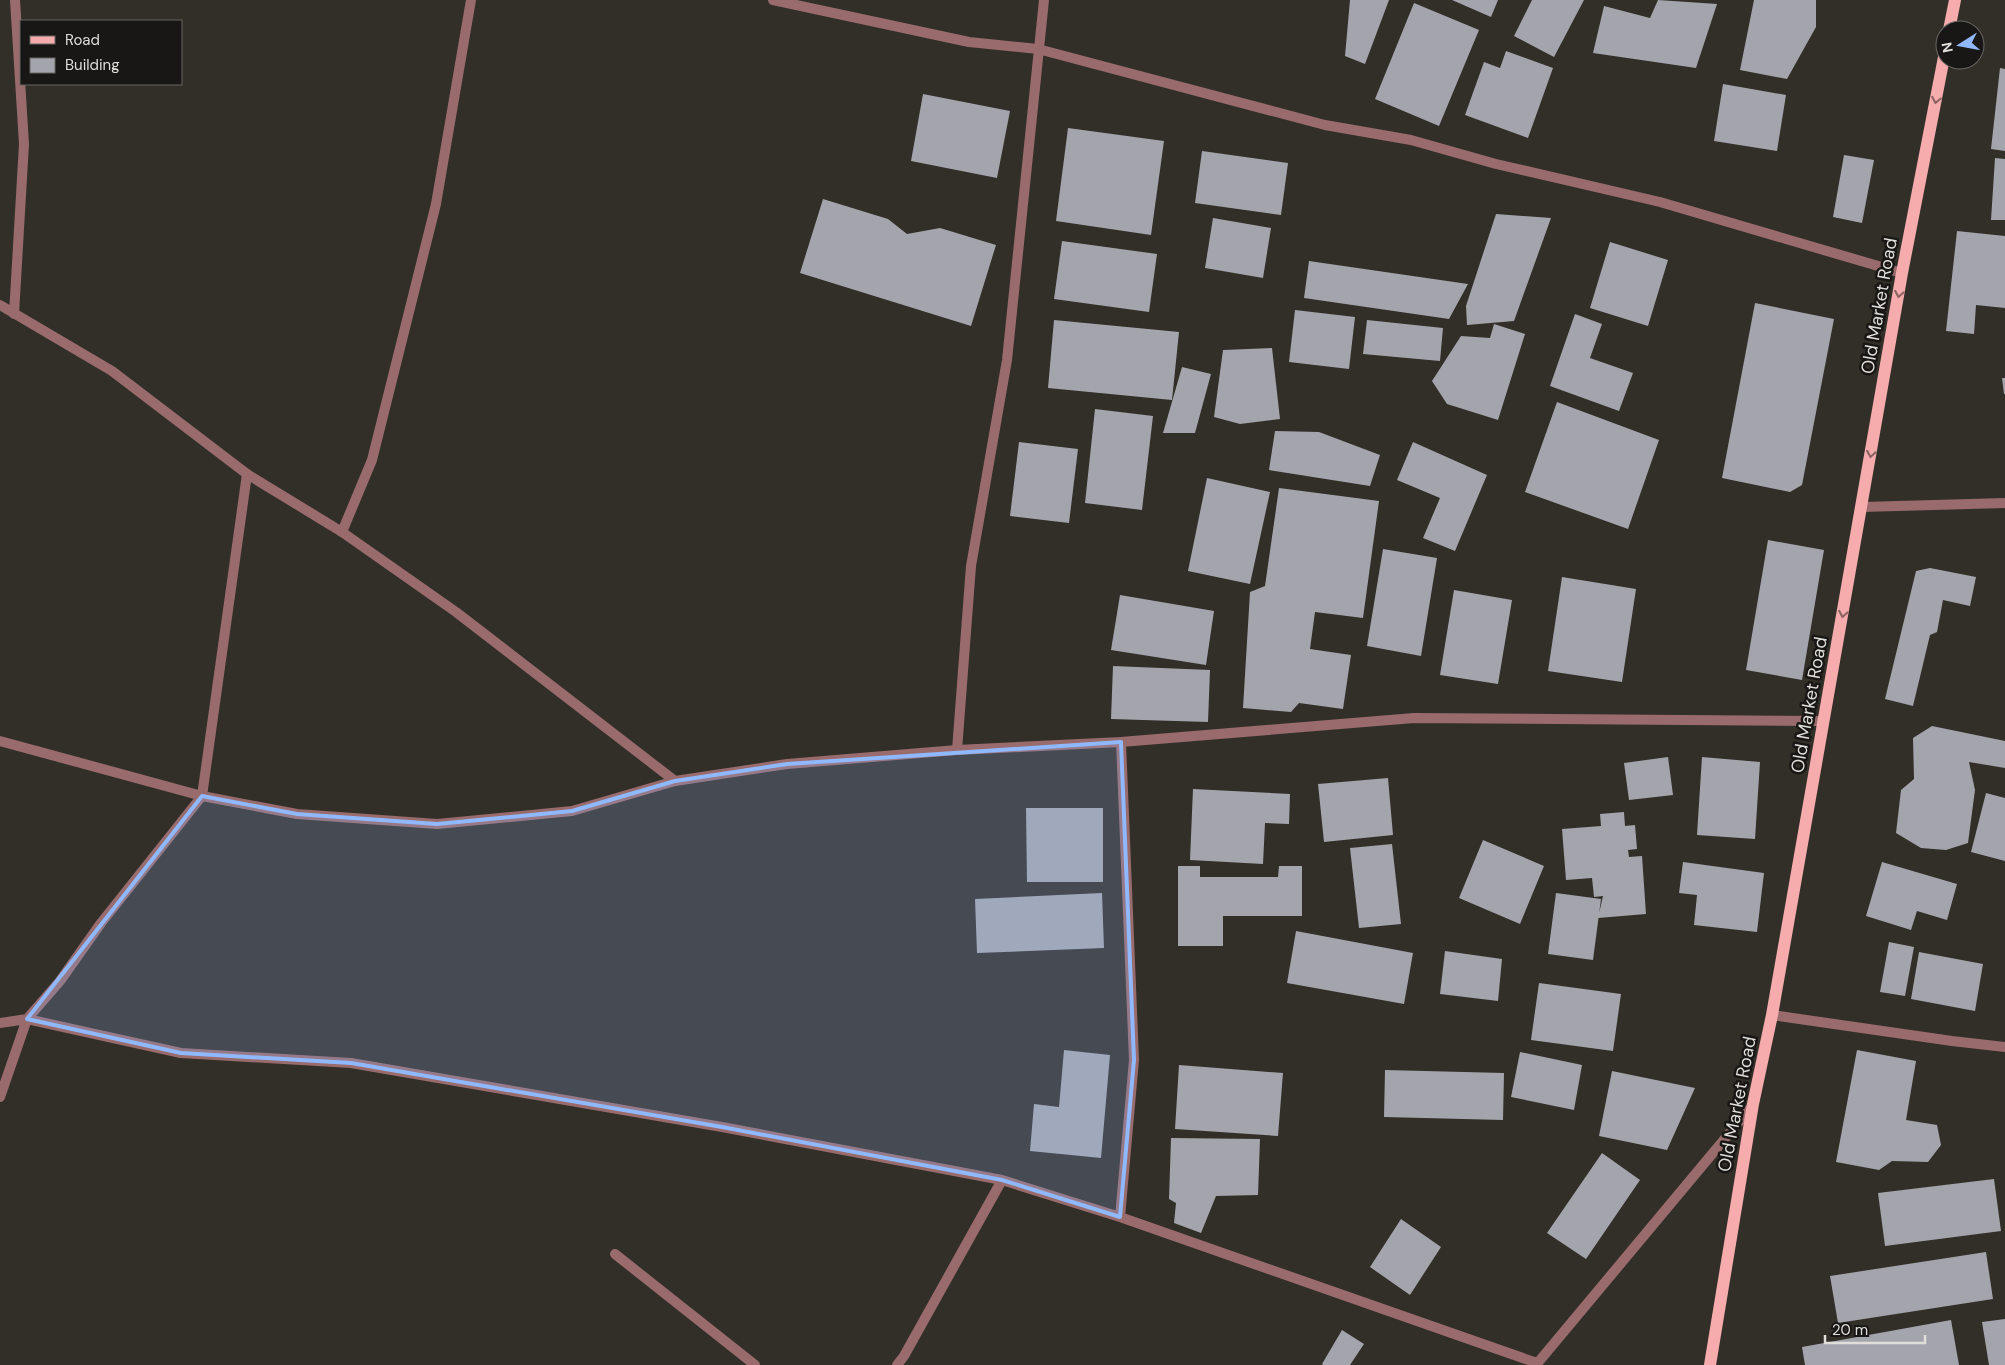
<svg xmlns="http://www.w3.org/2000/svg" width="2005" height="1365" font-family="'DM Sans',sans-serif">
<style>
.building{fill:#a4a4ac}
.lines{fill:none;stroke-linecap:round;stroke-linejoin:round}
.minor{stroke:#996b6c;stroke-width:10}
.tertiary{stroke:#996b6c;stroke-width:10}
.primary{stroke:#f6acad;stroke-width:12}
.oneway{stroke:#886261}
.marked{fill:#90b8fd;fill-opacity:0.2;stroke:#90b8fd;stroke-width:4;stroke-linejoin:round}
.labels{text-anchor:middle;stroke-width:5;stroke-linejoin:round;paint-order:stroke}
.street-label{font-size:18px;fill:#dfded9;stroke:#191715}
</style>
<rect width="100%" height="100%" fill="#322f29"/>
<path class="building" d="M 1350,0 L 1389,0 L 1365,64 L 1345,56 Z
M 1452,0 L 1498,0 L 1491,17 Z
M 1532,0 L 1584,0 L 1554,57 L 1514,36 Z
M 1658,0 L 1717,4 L 1696,68 L 1593,53 L 1604,6 L 1650,18 Z
M 1754,0 L 1816,0 L 1816,27 L 1787,79 L 1740,70 Z
M 1414,3 L 1479,30 L 1439,126 L 1375,99 Z
M 1506,51 L 1553,68 L 1528,138 L 1465,115 L 1484,62 L 1500,68 Z
M 2000,68 L 2005,69 L 2005,151 L 1991,149 Z
M 1723,84 L 1786,95 L 1777,151 L 1714,141 Z
M 923,94 L 1010,111 L 997,178 L 911,161 Z
M 1068,128 L 1164,141 L 1151,235 L 1056,221 Z
M 1202,151 L 1288,163 L 1281,215 L 1195,203 Z
M 1844,155 L 1874,160 L 1862,223 L 1833,217 Z
M 1995,158 L 2005,159 L 2005,220 L 1991,220 Z
M 823,199 L 888,219 L 907,234 L 940,228 L 996,245 L 971,326 L 800,273 Z
M 1496,214 L 1551,218 L 1514,321 L 1467,325 L 1466,306 Z
M 1213,218 L 1271,228 L 1263,278 L 1205,268 Z
M 1957,231 L 2005,236 L 2005,308 L 1976,305 L 1974,334 L 1946,331 Z
M 1062,241 L 1157,254 L 1149,312 L 1054,299 Z
M 1610,242 L 1668,260 L 1648,326 L 1590,308 Z
M 1309,261 L 1468,284 L 1449,319 L 1304,298 Z
M 1755,303 L 1834,319 L 1802,485 L 1790,492 L 1722,478 Z
M 1295,310 L 1355,317 L 1349,369 L 1289,362 Z
M 1575,314 L 1602,324 L 1590,358 L 1633,373 L 1619,411 L 1550,386 Z
M 1054,320 L 1179,332 L 1172,400 L 1048,388 Z
M 1367,320 L 1443,328 L 1440,361 L 1363,354 Z
M 1494,324 L 1525,334 L 1498,420 L 1447,404 L 1432,381 L 1461,336 L 1490,338 Z
M 1272,348 L 1280,419 L 1240,424 L 1214,417 L 1223,350 Z
M 1182,367 L 1211,374 L 1195,433 L 1163,433 Z
M 2002,378 L 2005,378 L 2005,394 L 2004,394 Z
M 1557,402 L 1659,440 L 1628,529 L 1525,492 Z
M 1095,409 L 1153,416 L 1142,510 L 1085,503 Z
M 1275,431 L 1319,432 L 1380,455 L 1370,486 L 1269,470 Z
M 1019,442 L 1078,449 L 1069,523 L 1010,516 Z
M 1413,442 L 1487,475 L 1455,551 L 1423,538 L 1440,498 L 1397,480 Z
M 1207,478 L 1270,492 L 1250,584 L 1188,571 Z
M 1279,488 L 1379,501 L 1363,618 L 1315,612 L 1310,649 L 1351,655 L 1343,709 L 1299,703 L 1291,712 L 1243,708 L 1250,592 L 1265,586 Z
M 1768,540 L 1824,550 L 1802,680 L 1746,670 Z
M 1383,549 L 1437,558 L 1421,656 L 1367,646 Z
M 1930,568 L 1976,577 L 1970,606 L 1943,600 L 1937,632 L 1930,635 L 1913,706 L 1885,699 L 1916,571 Z
M 1562,577 L 1636,589 L 1622,682 L 1548,671 Z
M 1454,590 L 1512,600 L 1498,684 L 1440,675 Z
M 1120,595 L 1214,611 L 1206,665 L 1111,650 Z
M 1113,666 L 1210,670 L 1208,722 L 1111,719 Z
M 1932,726 L 2005,741 L 2005,768 L 1969,762 L 1975,790 L 1968,843 L 1946,850 L 1921,848 L 1896,833 L 1901,790 L 1914,779 L 1913,738 Z
M 1668,757 L 1673,795 L 1629,800 L 1624,763 Z
M 1702,757 L 1760,762 L 1755,839 L 1697,835 Z
M 1388,778 L 1393,835 L 1324,842 L 1318,784 Z
M 1193,789 L 1290,794 L 1289,824 L 1265,823 L 1263,864 L 1190,860 Z
M 1986,793 L 2005,798 L 2005,861 L 1971,852 Z
M 1026,808 L 1103,808 L 1103,882 L 1027,882 Z
M 1624,812 L 1625,826 L 1635,825 L 1637,849 L 1628,850 L 1629,857 L 1642,856 L 1646,914 L 1598,918 L 1603,896 L 1594,897 L 1592,878 L 1566,880 L 1562,829 L 1601,826 L 1600,814 Z
M 1483,840 L 1544,866 L 1520,924 L 1459,898 Z
M 1392,844 L 1401,924 L 1359,928 L 1350,848 Z
M 1683,862 L 1764,873 L 1757,932 L 1694,925 L 1697,895 L 1679,893 Z
M 1882,862 L 1957,884 L 1947,920 L 1917,911 L 1911,930 L 1866,916 Z
M 1178,866 L 1200,866 L 1200,877 L 1278,877 L 1279,866 L 1302,866 L 1302,916 L 1223,916 L 1223,946 L 1178,946 Z
M 1102,893 L 1104,948 L 977,953 L 975,899 Z
M 1556,893 L 1601,899 L 1593,960 L 1548,954 Z
M 1296,931 L 1413,953 L 1404,1004 L 1287,983 Z
M 1889,942 L 1914,947 L 1905,996 L 1880,992 Z
M 1445,951 L 1502,959 L 1498,1001 L 1440,994 Z
M 1919,952 L 1983,964 L 1975,1011 L 1911,999 Z
M 1539,983 L 1621,994 L 1613,1051 L 1531,1040 Z
M 1064,1050 L 1110,1055 L 1101,1158 L 1030,1151 L 1034,1104 L 1059,1107 Z
M 1857,1050 L 1916,1061 L 1906,1120 L 1937,1125 L 1941,1145 L 1928,1162 L 1892,1161 L 1879,1170 L 1836,1162 Z
M 1520,1052 L 1582,1065 L 1574,1110 L 1511,1097 Z
M 1179,1065 L 1283,1073 L 1278,1136 L 1175,1129 Z
M 1385,1070 L 1504,1073 L 1503,1120 L 1384,1117 Z
M 1612,1071 L 1695,1088 L 1667,1150 L 1599,1136 Z
M 1171,1138 L 1260,1139 L 1258,1195 L 1216,1196 L 1201,1233 L 1174,1223 L 1176,1203 L 1169,1199 Z
M 1602,1153 L 1640,1180 L 1586,1259 L 1547,1233 Z
M 1994,1179 L 2001,1231 L 1885,1246 L 1878,1193 Z
M 1401,1219 L 1441,1247 L 1410,1295 L 1370,1267 Z
M 1986,1252 L 1993,1299 L 1838,1323 L 1830,1276 Z
M 2005,1319 L 2005,1365 L 1989,1365 L 1982,1322 Z
M 1951,1320 L 1959,1365 L 1805,1365 L 1802,1347 Z
M 1342,1330 L 1364,1344 L 1350,1365 L 1323,1365 L 1322,1364 Z"/>
<g class="lines">
<path class="minor" d="M 773,0 L 969,42 L 1038,49 L 1325,125 L 1411,140 L 1496,164 L 1660,202 L 1902,273
M 14,314 L 24,144 L 15,0
M 1862,507 L 2005,503
M 342,532 L 372,460 L 436,204 L 471,0
M 957,750 L 971,566 L 1007,360 L 1044,0
M 1772,1015 L 1952,1041 L 2005,1047
M 0,1023 L 27,1019 L 181,1053 L 351,1063 L 722,1127 L 1002,1180 L 1120,1217 L 1537,1363
M 0,1097 L 27,1019 L 60,981 L 101,923 L 202,796 L 247,474
M 1120,1217 L 1134,1060 L 1121,742
M 615,1254 L 755,1365
M 897,1365 L 904,1356 L 1002,1180
M 1536,1365 L 1753,1105"/>
<path class="tertiary" d="M 0,305 L 112,371 L 247,474 L 342,532 L 456,612 L 675,781
M 0,741 L 202,796 L 297,814 L 437,824 L 572,811 L 675,781 L 787,764 L 957,750 L 1121,742 L 1414,718 L 1823,721"/>
<path class="primary" d="M 1949,30 L 1955,0
M 1710,1365 L 1753,1104 L 1772,1015 L 1902,273 L 1945,52"/>
</g>
<defs><path id="oneway-chevron" d="M-2-3.5L2.5 0L-2 3.5" fill="none" stroke-width="1.6" stroke-linecap="round" stroke-linejoin="round" transform="scale(1.25)"/></defs>
<g class="oneway">
<use href="#oneway-chevron" transform="translate(1936 100) rotate(101)"/>
<use href="#oneway-chevron" transform="translate(1899 294) rotate(100)"/>
<use href="#oneway-chevron" transform="translate(1871 454) rotate(100)"/>
<use href="#oneway-chevron" transform="translate(1843 614) rotate(100)"/>
</g>
<path class="marked" d="M 1121,742 L 1134,1060 L 1120,1217 L 1002,1180 L 722,1127 L 351,1063 L 181,1053 L 27,1019 L 202,796 L 297,814 L 437,824 L 572,811 L 675,781 L 787,764 Z"/>
<g class="labels">
<g class="street-label">
<text transform="translate(1879 306) rotate(-80)" y="6">Old Market Road</text>
<text transform="translate(1809 705) rotate(-80)" y="6">Old Market Road</text>
<text transform="translate(1737 1104) rotate(-79)" y="6">Old Market Road</text>
</g>
</g>
<rect x="20" y="20" width="162" height="65" fill="#191715" stroke="#686763"/>
<rect x="30" y="36" width="25" height="8" fill="#f6acad" stroke="#686763"/>
<text x="65" y="45" font-size="15" fill="#dfded9">Road</text>
<rect x="30" y="58" width="25" height="15" fill="#a4a4ac" stroke="#686763"/>
<text x="65" y="70" font-size="15" fill="#dfded9">Building</text>
<g transform="translate(1960 45) rotate(259)"><circle r="24" fill="#191715" stroke="#686763"/>
<path d="M0-4L9 19L0 12L-9 19Z" fill="#90b8fd"/>
<text y="-8" font-size="14" font-weight="bold" text-anchor="middle" fill="#dfded9">N</text>
</g>
<path d="M1825 1335v8h100v-8" fill="none" stroke="#dfded9" stroke-width="2.5"/>
<text x="1832" y="1335" font-size="15" fill="#dfded9" stroke="#191715" stroke-width="4" paint-order="stroke">20 m</text>
</svg>
